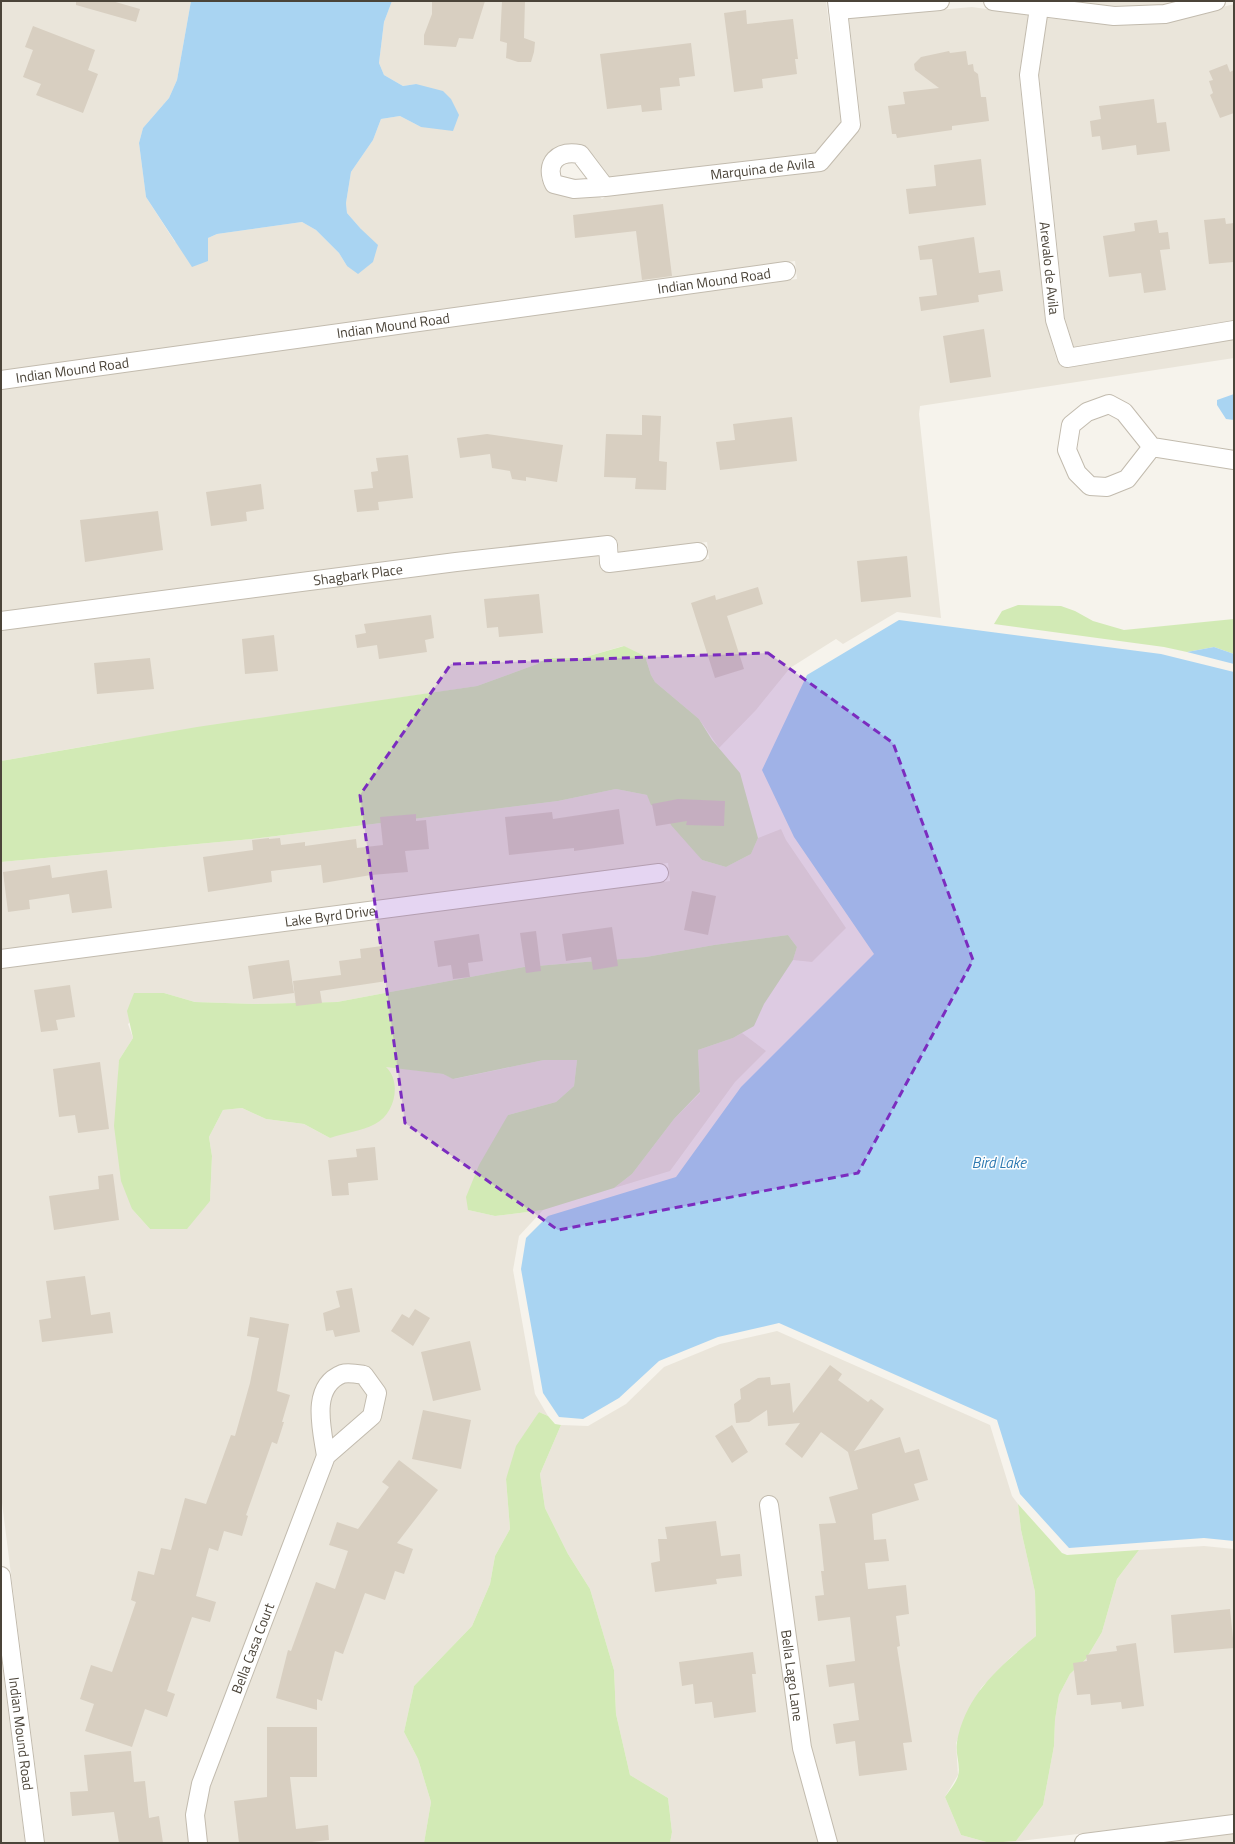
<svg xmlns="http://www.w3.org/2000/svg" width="1235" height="1844" font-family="'Titillium Web',sans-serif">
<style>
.residential{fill:#eae5da}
.green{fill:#d2eab5}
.water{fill:#a9d4f2}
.building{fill:#d8cfc1}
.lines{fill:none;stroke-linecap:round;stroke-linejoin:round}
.minor-casing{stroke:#c2bbae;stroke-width:20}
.minor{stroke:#fff;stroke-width:18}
.marked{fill:#7b2cbf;fill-opacity:0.2;stroke:#7b2cbf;stroke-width:3;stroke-dasharray:8 5;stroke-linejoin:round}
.labels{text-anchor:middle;stroke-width:3;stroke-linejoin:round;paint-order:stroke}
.street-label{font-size:14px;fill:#4b4439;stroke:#fff}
.water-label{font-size:15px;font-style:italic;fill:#2e7ab2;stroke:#fff}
</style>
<rect width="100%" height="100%" fill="#f6f3ec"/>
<path class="residential" d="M 1,1 L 191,1 L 177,80 L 169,98 L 143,128 L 139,143 L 146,197 L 175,242 L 208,238 L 217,234 L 302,222 L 316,230 L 339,253 L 347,266 L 361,229 L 347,213 L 346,203 L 351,172 L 373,140 L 381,119 L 400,116 L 421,127 L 416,84 L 403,86 L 384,75 L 379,63 L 384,22 L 392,1 L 826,1 L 841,122 L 815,153 L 610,177 L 595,157 L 582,145 L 570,144 L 558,147 L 544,158 L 542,163 L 541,179 L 545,188 L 550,192 L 563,196 L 599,196 L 602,199 L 608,195 L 821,171 L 828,167 L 859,130 L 861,123 L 849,18 L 972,7 L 1028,15 L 1019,76 L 1045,320 L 1057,361 L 1069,367 L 1234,339 L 1234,358 L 920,406 L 919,414 L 941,618 L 897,612 L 843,644 L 836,639 L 790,668 L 756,710 L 719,748 L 699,719 L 655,682 L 651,675 L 645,656 L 623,646 L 582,658 L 547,658 L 537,664 L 477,686 L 104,743 L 1,761 L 1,630 L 458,571 L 598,555 L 599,564 L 610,572 L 709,559 L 707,542 L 619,553 L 618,544 L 606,536 L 455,553 L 1,612 L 1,389 L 797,279 L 795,261 L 1,371 Z
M 1061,1 L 1179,1 L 1164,5 L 1115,7 Z
M 1234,4 L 1234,320 L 1074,348 L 1065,318 L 1039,75 L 1047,18 L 1112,25 L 1168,22 Z
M 616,789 L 647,795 L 665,809 L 702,860 L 726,867 L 751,854 L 758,838 L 781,829 L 786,840 L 846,928 L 812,962 L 793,960 L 797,947 L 788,935 L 714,945 L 646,957 L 524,967 L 337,1002 L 255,1004 L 195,1002 L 164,993 L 128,1024 L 133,1038 L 119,1060 L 118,1085 L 132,1209 L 150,1229 L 210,1201 L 212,1156 L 209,1137 L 223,1110 L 242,1108 L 266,1119 L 304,1124 L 330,1138 L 385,1066 L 443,1074 L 454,1079 L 544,1060 L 577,1060 L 574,1086 L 556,1102 L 508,1115 L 468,1210 L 495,1216 L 543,1210 L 519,1236 L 513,1270 L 535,1394 L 548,1416 L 539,1412 L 506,1479 L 510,1529 L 495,1556 L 490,1584 L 472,1626 L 414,1686 L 404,1732 L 418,1759 L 431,1802 L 424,1843 L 45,1843 L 1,1495 L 1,968 L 670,881 L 668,863 L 1,950 L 1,862 L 252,839 L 558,801 Z
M 742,1033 L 766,1051 L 735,1082 L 670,1171 L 614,1188 L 632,1174 L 674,1119 L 700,1093 L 698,1050 L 733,1038 Z
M 777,1331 L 990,1425 L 1012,1496 L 1018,1504 L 1021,1530 L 1035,1592 L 1036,1636 L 1011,1657 L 981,1688 L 956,1743 L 958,1775 L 945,1797 L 961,1835 L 990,1843 L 670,1843 L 672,1832 L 668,1798 L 630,1775 L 616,1714 L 614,1670 L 590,1589 L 568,1554 L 545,1508 L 540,1474 L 561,1425 L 588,1426 L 626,1404 L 664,1367 L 720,1344 Z
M 1204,1546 L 1234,1549 L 1234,1815 L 1003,1843 L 1016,1841 L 1043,1805 L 1054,1746 L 1055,1720 L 1059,1695 L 1070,1674 L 1086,1659 L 1102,1632 L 1117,1579 L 1139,1550 Z
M 1,1656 L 25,1843 L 1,1843 Z
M 1234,1833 L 1234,1843 L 1156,1843 Z"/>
<path class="green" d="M 1018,605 L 1061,606 L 1075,611 L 1093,621 L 1124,630 L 1234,619 L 1234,654 L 1214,647 L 1187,652 L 1164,647 L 994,624 L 1002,611 Z
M 624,646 L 645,656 L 651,675 L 655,682 L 699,719 L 712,740 L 740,773 L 758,838 L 751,854 L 726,867 L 702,860 L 671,825 L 665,809 L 651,805 L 647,795 L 616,789 L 558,801 L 252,839 L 1,862 L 1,761 L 197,727 L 477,686 L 537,664 L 547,658 L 582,658 Z
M 788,935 L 797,947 L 793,960 L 764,1004 L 754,1026 L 733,1038 L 698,1050 L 700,1092 L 674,1119 L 632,1174 L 614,1188 L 543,1210 L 495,1216 L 468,1210 L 466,1197 L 479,1165 L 508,1115 L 556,1102 L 574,1086 L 577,1060 L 544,1060 L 453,1079 L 443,1074 L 386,1067 C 402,1082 395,1114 375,1124 C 362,1131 344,1133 330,1138 L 304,1124 L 266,1119 L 242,1108 L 223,1110 L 209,1137 L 212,1156 L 210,1201 L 187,1229 L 150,1229 L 132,1209 L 121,1181 L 114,1126 L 119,1060 L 133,1038 L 127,1011 L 134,993 L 164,993 L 195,1002 L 255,1004 L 337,1002 L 524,967 L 646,957 L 714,945 Z
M 539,1412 L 548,1416 L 555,1424 L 561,1425 L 540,1474 L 545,1508 L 568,1554 L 590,1589 L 614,1670 L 616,1714 L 630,1775 L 668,1798 L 672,1832 L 670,1843 L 424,1843 L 431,1802 L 418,1759 L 404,1732 L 414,1686 L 472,1626 L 490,1584 L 495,1556 L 510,1529 L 506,1479 L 516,1446 Z
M 1018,1504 L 1062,1553 L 1067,1555 L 1139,1550 L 1117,1579 L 1102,1632 L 1086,1659 L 1070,1674 L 1059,1695 L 1055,1720 L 1054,1746 L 1043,1805 L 1016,1841 L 990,1843 L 961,1835 L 945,1797 C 949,1791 956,1783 958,1776 C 961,1766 955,1753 957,1742 C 965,1695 1001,1665 1036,1636 L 1035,1592 L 1021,1530 Z"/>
<path class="water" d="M 191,1 L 392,1 L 384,22 L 379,63 L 384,75 L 403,86 L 416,84 L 443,91 L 451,99 L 459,115 L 453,131 L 421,127 L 400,116 L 381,119 L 373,140 L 351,172 L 346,203 L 347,213 L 361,229 L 378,245 L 373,262 L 358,274 L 347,266 L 339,253 L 316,230 L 302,222 L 217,234 L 208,238 L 208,261 L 192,267 L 146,197 L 139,143 L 143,128 L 169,98 L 177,80 Z
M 1234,394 L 1234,420 L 1226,419 L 1217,405 L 1217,400 Z
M 899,620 L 1161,654 L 1234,672 L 1234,1541 L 1204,1538 L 1069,1548 L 1020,1494 L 997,1420 L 779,1323 L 718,1337 L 659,1361 L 619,1398 L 583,1419 L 559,1417 L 543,1393 L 521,1269 L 526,1238 L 548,1216 L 676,1177 L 741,1087 L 874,954 L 794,837 L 762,770 L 807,675 Z
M 1214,647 L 1234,654 L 1234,664 L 1187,652 Z"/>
<path class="building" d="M 76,1 L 112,1 L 140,9 L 136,22 L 76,5 Z
M 432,1 L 485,1 L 473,39 L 459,38 L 456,47 L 424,45 L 424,35 L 432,14 Z
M 502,1 L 525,1 L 524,38 L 535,42 L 534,52 L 531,62 L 518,62 L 506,58 L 507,43 L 500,41 Z
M 746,10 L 747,24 L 793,19 L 798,59 L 795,59 L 797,74 L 762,79 L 763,88 L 734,92 L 724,13 Z
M 33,26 L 95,50 L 88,70 L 98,74 L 83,113 L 36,95 L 41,84 L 23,77 L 33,50 L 25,47 Z
M 691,43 L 695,76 L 679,78 L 680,86 L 660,88 L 662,110 L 642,112 L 641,105 L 607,109 L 600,54 Z
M 949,51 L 950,53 L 966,51 L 968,65 L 973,64 L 974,71 L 978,74 L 981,97 L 986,97 L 989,121 L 952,126 L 952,130 L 897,138 L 896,134 L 892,134 L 888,106 L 905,104 L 903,92 L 939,88 L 915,70 L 914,64 L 921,57 Z
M 1227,64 L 1230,72 L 1234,70 L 1234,113 L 1220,118 L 1210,95 L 1213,93 L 1209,81 L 1213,80 L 1209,71 Z
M 1154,99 L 1157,123 L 1166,122 L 1170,151 L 1137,155 L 1136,145 L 1102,150 L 1100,136 L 1092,137 L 1090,121 L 1101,119 L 1099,106 Z
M 981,159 L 986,205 L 909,214 L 906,189 L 936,186 L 934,165 Z
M 663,204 L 672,276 L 642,280 L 636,231 L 575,238 L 573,215 Z
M 1225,218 L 1226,224 L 1234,223 L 1234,262 L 1209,264 L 1204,220 Z
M 1157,220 L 1159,233 L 1168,232 L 1170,249 L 1160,250 L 1166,290 L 1144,293 L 1141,273 L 1109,277 L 1103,236 L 1135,231 L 1134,223 Z
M 974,237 L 979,273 L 1000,270 L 1003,291 L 978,295 L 979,302 L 921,311 L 919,297 L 937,295 L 932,259 L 920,260 L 918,246 Z
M 984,329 L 991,377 L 950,383 L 943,336 Z
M 642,415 L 661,416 L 659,461 L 667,462 L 666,490 L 635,489 L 636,478 L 604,477 L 606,434 L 642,435 Z
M 792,417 L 797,461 L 720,470 L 716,442 L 735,440 L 733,424 Z
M 487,434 L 563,445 L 557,482 L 526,477 L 526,481 L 512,479 L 510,471 L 492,468 L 490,454 L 460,458 L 457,438 Z
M 408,455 L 413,498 L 378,502 L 379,510 L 357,512 L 354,490 L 373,488 L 371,472 L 378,471 L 376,458 Z
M 261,484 L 264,509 L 246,512 L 247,521 L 211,526 L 206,492 Z
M 158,511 L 163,550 L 85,562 L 80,520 Z
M 907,556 L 911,597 L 861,602 L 857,561 Z
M 758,587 L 763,604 L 727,616 L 744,669 L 715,678 L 691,603 L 715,595 L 716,600 Z
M 539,594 L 543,633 L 499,637 L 498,627 L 487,628 L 484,599 Z
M 431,615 L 434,638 L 425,640 L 427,652 L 379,659 L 377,645 L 357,648 L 355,635 L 366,633 L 364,624 Z
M 274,635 L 278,671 L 245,674 L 242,639 Z
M 150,658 L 154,689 L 97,694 L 94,663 Z
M 678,799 L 725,801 L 724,826 L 686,825 L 687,821 L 656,826 L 652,804 Z
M 619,809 L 624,844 L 574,851 L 574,848 L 509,855 L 505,817 L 552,812 L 553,819 Z
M 416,814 L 416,821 L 426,820 L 429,849 L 405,851 L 408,872 L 371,875 L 323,883 L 321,865 L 271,871 L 272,882 L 208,892 L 203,857 L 253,850 L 252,840 L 269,838 L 269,839 L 280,838 L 281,845 L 305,842 L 305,846 L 356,839 L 357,848 L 383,845 L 380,817 Z
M 50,865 L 52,878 L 107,870 L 112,908 L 72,913 L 69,894 L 29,900 L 30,909 L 8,912 L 3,872 Z
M 692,891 L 716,896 L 708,935 L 684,930 Z
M 612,927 L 618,966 L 593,970 L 591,957 L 566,961 L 562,934 Z
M 536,931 L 541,971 L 526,973 L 520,933 Z
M 479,934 L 483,961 L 468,963 L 470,977 L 453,979 L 451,965 L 438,967 L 434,941 Z
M 382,946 L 387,981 L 320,991 L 322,1003 L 296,1006 L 293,981 L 341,975 L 339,961 L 361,958 L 360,949 Z
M 289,960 L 294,993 L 253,999 L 248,966 Z
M 70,985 L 75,1017 L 56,1020 L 58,1030 L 41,1032 L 34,990 Z
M 100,1062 L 109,1129 L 78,1133 L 75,1115 L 59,1117 L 53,1069 Z
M 375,1147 L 378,1180 L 348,1183 L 349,1195 L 332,1196 L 328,1160 L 357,1157 L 356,1149 Z
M 113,1174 L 119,1220 L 54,1230 L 49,1196 L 99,1189 L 98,1176 Z
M 85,1276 L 91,1315 L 110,1312 L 113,1333 L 42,1342 L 39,1320 L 51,1318 L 46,1281 Z
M 352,1288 L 360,1332 L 335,1337 L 333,1330 L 326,1331 L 323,1313 L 340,1307 L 336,1291 Z
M 415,1309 L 430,1318 L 413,1346 L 391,1331 L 402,1314 L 409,1318 Z
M 250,1317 L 289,1324 L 277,1391 L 290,1395 L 282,1422 L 284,1422 L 277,1444 L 272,1442 L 246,1515 L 248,1516 L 242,1536 L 224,1531 L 218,1551 L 209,1548 L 196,1596 L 216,1602 L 210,1622 L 192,1617 L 167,1691 L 175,1694 L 167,1717 L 145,1709 L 132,1747 L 85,1731 L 94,1704 L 80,1699 L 91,1665 L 112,1672 L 136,1602 L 131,1600 L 138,1571 L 154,1575 L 161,1548 L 171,1550 L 185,1498 L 206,1504 L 231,1435 L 235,1436 L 250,1383 L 259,1338 L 247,1336 Z
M 470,1341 L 481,1390 L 433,1401 L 421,1352 Z
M 830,1365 L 842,1374 L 838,1380 L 868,1402 L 871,1399 L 884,1409 L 854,1451 L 900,1437 L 905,1453 L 919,1449 L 928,1480 L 914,1484 L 919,1500 L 872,1514 L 874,1540 L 886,1539 L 889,1561 L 865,1563 L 868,1589 L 906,1585 L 909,1614 L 896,1616 L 900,1646 L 897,1647 L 912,1742 L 903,1743 L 907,1770 L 859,1776 L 855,1741 L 836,1744 L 833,1724 L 859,1720 L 854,1683 L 829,1687 L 826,1665 L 855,1661 L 850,1617 L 818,1621 L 815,1596 L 824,1595 L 821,1571 L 824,1571 L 819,1524 L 836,1523 L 829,1497 L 858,1489 L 848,1452 L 821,1432 L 802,1458 L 785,1444 L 800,1423 L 768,1426 L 767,1410 L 749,1422 L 736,1423 L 734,1404 L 741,1399 L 740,1389 L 758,1378 L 770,1377 L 771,1385 L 790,1383 L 793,1413 Z
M 423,1410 L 471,1420 L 461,1469 L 412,1459 Z
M 732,1425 L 748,1452 L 732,1463 L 715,1436 Z
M 399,1460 L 438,1490 L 397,1543 L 413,1549 L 404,1574 L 395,1571 L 385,1600 L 365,1593 L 343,1654 L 335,1651 L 322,1701 L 317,1699 L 317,1710 L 276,1698 L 288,1650 L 291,1651 L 316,1582 L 335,1589 L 348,1551 L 329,1545 L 337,1522 L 358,1529 L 389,1487 L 382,1482 Z
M 716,1521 L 721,1556 L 740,1554 L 742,1576 L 716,1579 L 717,1584 L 655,1592 L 651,1563 L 660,1561 L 658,1539 L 667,1539 L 665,1527 Z
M 1230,1609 L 1234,1648 L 1174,1653 L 1171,1615 Z
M 1136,1643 L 1144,1706 L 1122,1709 L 1121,1702 L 1091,1705 L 1090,1694 L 1077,1695 L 1073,1663 L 1087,1661 L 1086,1655 L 1117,1651 L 1116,1646 Z
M 753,1652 L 756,1674 L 752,1674 L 756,1712 L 714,1718 L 712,1702 L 695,1704 L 693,1684 L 682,1686 L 679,1662 Z
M 267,1727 L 317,1727 L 317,1777 L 290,1777 L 296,1829 L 328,1825 L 329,1840 L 303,1843 L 239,1843 L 234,1801 L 267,1797 Z
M 131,1751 L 134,1782 L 145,1781 L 149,1818 L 159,1816 L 163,1843 L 119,1843 L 114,1812 L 72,1816 L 70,1792 L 88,1791 L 84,1755 Z"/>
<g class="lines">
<g class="minor-casing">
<g id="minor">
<path d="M 993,1 L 1114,16 L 1165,14 L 1216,1"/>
<path id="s1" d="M 1039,8 L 1029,75 L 1055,320 L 1067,358 L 1234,330"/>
<path d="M 838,10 L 940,1"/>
<path id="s2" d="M 605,187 L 580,154 C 558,150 544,163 554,184 L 574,189 L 605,187 L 820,162 L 851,125 L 837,1"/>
<path id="s3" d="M 1,380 L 786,271"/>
<path d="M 1152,447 L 1127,479 L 1107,487 L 1090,486 L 1077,473 L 1067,450 L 1071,425 L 1087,412 L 1109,404 L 1124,412 L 1152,447 L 1234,460"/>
<path id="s4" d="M 1,621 L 456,562 L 608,545 L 609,563 L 698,552"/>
<path id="s5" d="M 1,959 L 659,873"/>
<path id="s6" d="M 769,1505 L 802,1748 L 828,1843"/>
<path id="s7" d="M 1,1576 L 35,1843"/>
<path id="s8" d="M 198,1843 L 195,1815 L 201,1784 L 326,1456 C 322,1429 310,1387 342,1374 C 348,1372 358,1374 364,1375 L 377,1393 L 372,1416 L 326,1456"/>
<path d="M 1084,1843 L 1234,1824"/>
</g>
</g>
<use href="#minor" class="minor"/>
</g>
<path class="marked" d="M 768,653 L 893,743 L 973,960 L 858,1173 L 558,1230 L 405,1123 L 360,795 L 451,664 Z"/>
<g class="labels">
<g class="street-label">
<text dy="5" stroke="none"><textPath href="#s2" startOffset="304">Marquina de Avila</textPath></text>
<text dy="5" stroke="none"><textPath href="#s1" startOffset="262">Arevalo de Avila</textPath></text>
<text dy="5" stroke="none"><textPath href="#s3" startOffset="720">Indian Mound Road</textPath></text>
<text dy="5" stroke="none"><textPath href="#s3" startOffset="396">Indian Mound Road</textPath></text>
<text dy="5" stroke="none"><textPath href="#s3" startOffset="72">Indian Mound Road</textPath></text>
<text dy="5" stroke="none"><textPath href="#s4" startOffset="360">Shagbark Place</textPath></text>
<text dy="5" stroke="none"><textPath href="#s5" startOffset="332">Lake Byrd Drive</textPath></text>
<text dy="5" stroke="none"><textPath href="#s8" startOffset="205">Bella Casa Court</textPath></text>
<text dy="5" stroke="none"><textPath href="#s6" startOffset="172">Bella Lago Lane</textPath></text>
<text dy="5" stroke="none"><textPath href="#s7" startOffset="159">Indian Mound Road</textPath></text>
</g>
<g class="water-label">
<text x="999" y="1168">Bird Lake</text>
</g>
</g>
<rect width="1235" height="1844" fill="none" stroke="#4b4439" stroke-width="4"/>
</svg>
